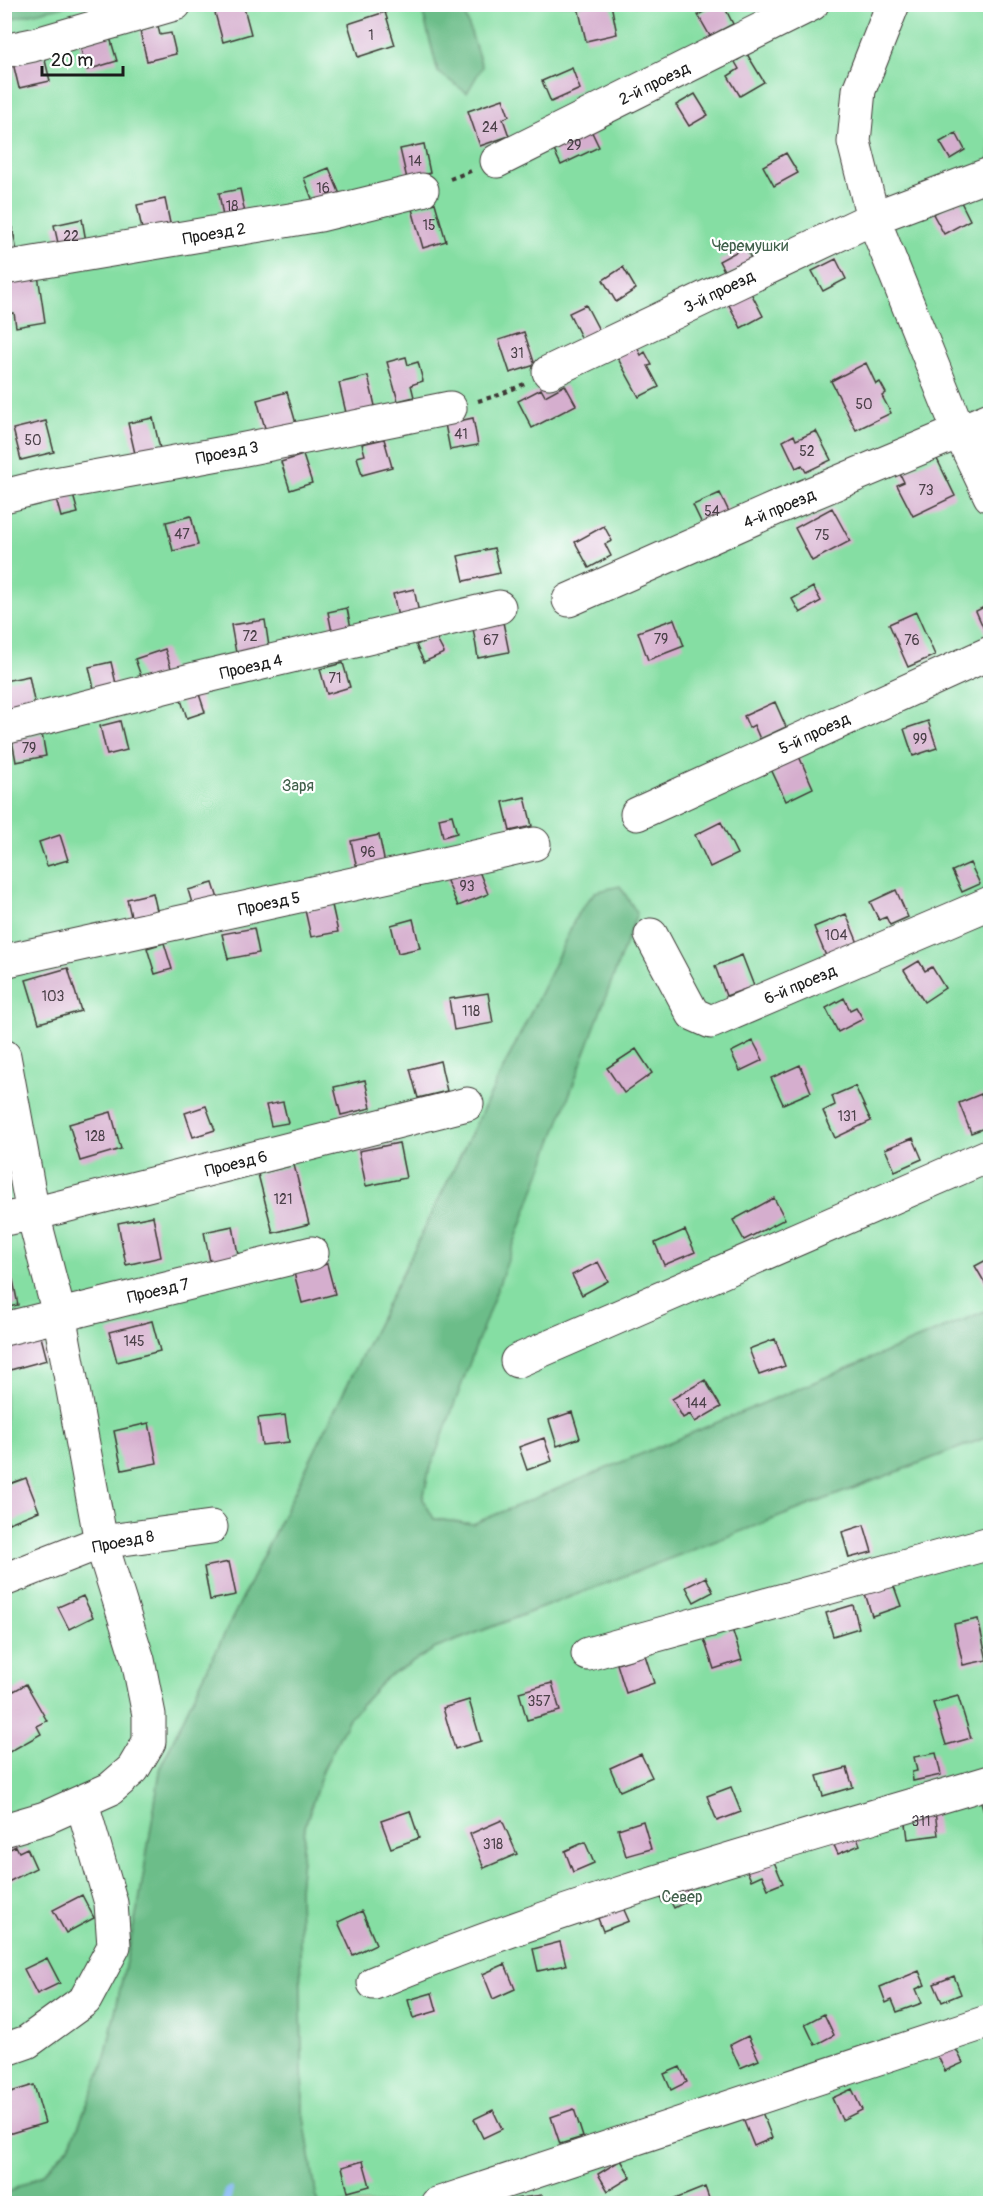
<svg xmlns="http://www.w3.org/2000/svg" width="995" height="2208" font-family="Pangolin,sans-serif">
<style>
.green{fill:#85dea3;stroke:#507d60;stroke-width:1.5}
.forest{fill:#6cbd89;stroke:#446c52;stroke-width:1.5}
.lines{fill:none;stroke-linecap:round;stroke-linejoin:round}
.stream{stroke:#87b9f3;stroke-width:8}
.building{fill:#d5aece}
.minor-casing{stroke:#3d3935;stroke-width:35}
.path{stroke:#3d3935;stroke-width:4;stroke-dasharray:4.5 4.5;stroke-linecap:butt}
.minor{stroke:#fff;stroke-width:33}
.labels{text-anchor:middle;stroke-width:4.5;stroke-linejoin:round;paint-order:stroke}
.number-label{font-size:14px;fill:#4a4048}
.street-label{font-size:16px;fill:#1c1c1c;stroke:#fff}
.park-label{font-size:16px;fill:#41604b;stroke:#fff}
</style>
<rect width="100%" height="100%" fill="#fff"/>
<filter id="ink" filterUnits="userSpaceOnUse"><feTurbulence type="fractalNoise" baseFrequency=".0167" numOctaves="2"/><feDisplacementMap in="SourceGraphic" scale="12" xChannelSelector="R" yChannelSelector="G"/><feConvolveMatrix kernelMatrix="1 2 1 2 8 2 1 2 1" color-interpolation-filters="sRGB"/></filter>
<filter id="wash" filterUnits="userSpaceOnUse"><feTurbulence type="fractalNoise" baseFrequency=".008" numOctaves="4" result="noise"/><feDisplacementMap in="SourceGraphic" scale="24" xChannelSelector="R" yChannelSelector="G"/><feGaussianBlur stdDeviation="1.35" result="paint"/><feColorMatrix in="noise" values="0 0 0 0 0 0 0 0 0 0 0 0 0 0 0 0 0 1.4 0 .05"/><feComposite in="paint" operator="in"/></filter>
<g filter="url(#wash)">
<rect width="100%" height="100%" fill="#f5dec3"/>
<path class="green" d="M 69,4 L 421,5 L 438,72 L 482,67 L 462,5 L 990,5 L 990,1309 L 473,1524 L 434,1519 L 423,1499 L 428,1475 L 595,892 L 577,915 L 546,982 L 191,1702 L 161,1766 L 139,1902 L 104,2063 L 71,2144 L 42,2175 L 5,2194 L 4,20 Z
M 990,1436 L 990,2203 L 319,2204 L 316,2194 L 303,2112 L 299,1889 L 305,1826 L 323,1770 L 349,1718 L 386,1678 L 434,1649 Z"/>
<path class="forest" d="M 5,4 L 69,4 L 69,5 L 5,20 Z
M 421,5 L 462,5 L 482,67 L 467,93 L 438,72 Z
M 620,886 L 637,913 L 428,1475 L 423,1499 L 434,1519 L 473,1524 L 990,1309 L 990,1436 L 434,1649 L 386,1678 L 349,1718 L 323,1770 L 305,1826 L 299,1889 L 303,2112 L 316,2194 L 319,2203 L 5,2204 L 5,2194 L 42,2175 L 71,2144 L 104,2063 L 139,1902 L 161,1766 L 191,1702 L 546,982 L 577,915 L 595,892 Z"/>
<g class="lines">
<path class="stream" d="M 225,2204 L 229,2191"/>
</g>
<g id="blocks">
<path class="building" d="M 217,4 L 243,4 L 251,34 L 223,42 L 213,6 Z
M 588,4 L 611,4 L 617,34 L 586,41 L 578,7 Z
M 717,4 L 723,4 L 733,24 L 710,36 L 698,15 Z
M 385,12 L 395,45 L 358,57 L 348,24 Z
M 158,26 L 160,35 L 171,33 L 176,54 L 147,61 L 140,31 Z
M 109,34 L 117,61 L 87,70 L 79,43 Z
M 747,54 L 764,82 L 740,96 L 728,76 L 739,69 L 735,62 Z
M 44,56 L 50,81 L 19,88 L 13,63 Z
M 572,68 L 580,89 L 551,102 L 542,81 Z
M 695,94 L 708,115 L 689,126 L 676,105 Z
M 503,99 L 509,116 L 503,119 L 509,136 L 480,146 L 468,111 Z
M 588,124 L 599,147 L 561,165 L 550,142 Z
M 956,133 L 965,150 L 950,159 L 940,142 Z
M 424,144 L 430,173 L 407,179 L 400,149 Z
M 786,153 L 798,173 L 774,186 L 763,166 Z
M 329,168 L 342,199 L 316,209 L 304,178 Z
M 240,189 L 246,218 L 224,223 L 219,193 Z
M 165,199 L 171,228 L 143,234 L 137,205 Z
M 960,200 L 970,220 L 944,234 L 933,214 Z
M 435,203 L 446,241 L 423,248 L 412,209 Z
M 82,219 L 87,247 L 60,252 L 54,225 Z
M 12,225 L 18,257 L 4,260 L 4,226 Z
M 745,247 L 753,262 L 727,276 L 719,261 Z
M 836,259 L 846,279 L 823,291 L 812,271 Z
M 623,267 L 636,289 L 616,302 L 603,280 Z
M 38,275 L 45,322 L 16,327 L 14,313 L 4,315 L 4,280 Z
M 750,291 L 763,316 L 741,328 L 728,303 Z
M 586,305 L 599,330 L 582,339 L 569,313 Z
M 524,332 L 535,365 L 510,373 L 499,340 Z
M 636,345 L 641,355 L 645,352 L 652,365 L 648,366 L 659,387 L 639,397 L 616,355 Z
M 406,357 L 408,365 L 418,362 L 423,381 L 411,385 L 414,397 L 398,401 L 387,362 Z
M 866,363 L 876,384 L 880,382 L 886,393 L 882,396 L 891,413 L 856,430 L 831,381 Z
M 368,376 L 376,410 L 347,417 L 339,383 Z
M 565,385 L 576,405 L 532,428 L 518,401 L 541,389 L 545,396 Z
M 287,392 L 297,427 L 267,435 L 257,400 Z
M 153,418 L 161,453 L 136,458 L 128,423 Z
M 473,418 L 478,445 L 450,450 L 445,424 Z
M 46,421 L 54,452 L 21,460 L 13,429 Z
M 816,431 L 831,460 L 806,472 L 802,465 L 796,468 L 783,441 L 794,435 L 796,440 Z
M 384,439 L 392,467 L 362,475 L 357,457 L 365,455 L 362,444 Z
M 303,455 L 312,483 L 290,490 L 281,462 Z
M 936,457 L 955,496 L 913,516 L 897,485 L 904,482 L 900,474 Z
M 72,491 L 78,513 L 61,517 L 55,495 Z
M 720,493 L 731,516 L 704,528 L 693,505 Z
M 832,508 L 850,541 L 812,561 L 795,528 Z
M 191,516 L 198,545 L 173,551 L 166,522 Z
M 604,526 L 612,541 L 605,544 L 611,556 L 589,568 L 575,542 Z
M 494,548 L 500,573 L 464,581 L 458,556 Z
M 813,587 L 821,601 L 800,613 L 792,599 Z
M 414,589 L 419,613 L 398,617 L 393,594 Z
M 990,604 L 990,634 L 987,636 L 976,611 Z
M 347,608 L 352,633 L 333,637 L 328,612 Z
M 916,612 L 935,655 L 908,667 L 889,624 Z
M 674,619 L 684,646 L 648,660 L 638,632 Z
M 265,620 L 269,647 L 236,653 L 231,625 Z
M 503,622 L 509,652 L 478,658 L 473,628 Z
M 435,636 L 444,653 L 424,662 L 416,645 Z
M 165,649 L 172,671 L 143,682 L 135,659 Z
M 111,662 L 117,688 L 95,693 L 89,667 Z
M 343,663 L 350,687 L 327,694 L 320,669 Z
M 29,676 L 36,711 L 4,717 L 4,681 Z
M 198,691 L 205,712 L 187,718 L 180,697 Z
M 775,702 L 786,727 L 760,739 L 754,725 L 749,728 L 744,716 Z
M 120,721 L 127,750 L 107,755 L 100,726 Z
M 928,721 L 937,748 L 913,756 L 904,729 Z
M 42,734 L 46,756 L 16,762 L 12,740 Z
M 798,754 L 813,788 L 786,801 L 770,767 Z
M 525,797 L 532,826 L 510,831 L 503,802 Z
M 452,815 L 457,833 L 443,837 L 439,818 Z
M 721,822 L 737,854 L 710,867 L 695,835 Z
M 60,835 L 68,860 L 47,866 L 39,842 Z
M 379,835 L 385,864 L 357,869 L 351,841 Z
M 970,863 L 980,884 L 962,892 L 952,871 Z
M 477,866 L 488,894 L 458,906 L 446,879 Z
M 213,883 L 220,905 L 195,913 L 188,890 Z
M 896,890 L 908,917 L 890,925 L 886,917 L 879,920 L 870,902 Z
M 153,893 L 159,919 L 133,925 L 127,899 Z
M 332,905 L 338,932 L 311,937 L 305,910 Z
M 846,914 L 858,943 L 826,956 L 814,927 Z
M 413,919 L 420,948 L 398,953 L 391,925 Z
M 254,928 L 259,953 L 228,959 L 222,934 Z
M 164,943 L 172,969 L 155,974 L 147,948 Z
M 742,955 L 754,986 L 726,996 L 715,966 Z
M 919,961 L 925,971 L 932,967 L 945,988 L 924,1002 L 904,970 Z
M 68,968 L 81,1011 L 39,1023 L 26,980 Z
M 488,993 L 493,1023 L 454,1030 L 449,999 Z
M 844,998 L 850,1010 L 856,1007 L 863,1019 L 838,1032 L 826,1008 Z
M 753,1041 L 763,1060 L 740,1071 L 731,1052 Z
M 636,1049 L 652,1073 L 624,1093 L 607,1068 Z
M 440,1061 L 447,1091 L 418,1098 L 410,1069 Z
M 800,1065 L 811,1092 L 783,1104 L 771,1078 Z
M 365,1080 L 371,1108 L 341,1115 L 334,1087 Z
M 855,1086 L 871,1121 L 835,1138 L 823,1111 L 835,1105 L 832,1096 Z
M 981,1094 L 990,1118 L 990,1126 L 971,1133 L 959,1103 Z
M 283,1102 L 288,1123 L 271,1126 L 266,1105 Z
M 206,1106 L 215,1130 L 193,1137 L 185,1113 Z
M 111,1112 L 121,1149 L 80,1161 L 69,1124 Z
M 913,1138 L 922,1159 L 895,1171 L 885,1149 Z
M 399,1143 L 406,1178 L 366,1186 L 359,1151 Z
M 294,1165 L 309,1224 L 273,1233 L 258,1174 Z
M 774,1198 L 785,1219 L 744,1240 L 733,1220 Z
M 153,1216 L 161,1257 L 126,1265 L 118,1223 Z
M 233,1226 L 239,1260 L 211,1266 L 204,1232 Z
M 685,1230 L 695,1252 L 664,1265 L 655,1243 Z
M 990,1258 L 990,1283 L 986,1285 L 975,1266 Z
M 598,1262 L 608,1281 L 582,1295 L 572,1275 Z
M 327,1264 L 335,1294 L 302,1303 L 294,1273 Z
M 13,1280 L 18,1305 L 4,1308 L 4,1282 Z
M 152,1321 L 160,1351 L 117,1362 L 109,1332 Z
M 39,1329 L 47,1360 L 10,1370 L 4,1348 L 4,1339 Z
M 775,1339 L 785,1366 L 759,1375 L 749,1349 Z
M 705,1380 L 721,1407 L 695,1422 L 690,1414 L 683,1418 L 672,1399 Z
M 572,1412 L 580,1438 L 557,1446 L 549,1420 Z
M 285,1415 L 289,1442 L 262,1445 L 258,1418 Z
M 149,1423 L 157,1463 L 122,1470 L 114,1431 Z
M 544,1438 L 552,1461 L 527,1470 L 519,1447 Z
M 26,1478 L 39,1511 L 9,1523 L 4,1512 L 4,1486 Z
M 864,1525 L 872,1552 L 849,1558 L 842,1532 Z
M 229,1562 L 236,1595 L 210,1600 L 204,1567 Z
M 706,1577 L 713,1592 L 694,1602 L 686,1587 Z
M 891,1578 L 901,1606 L 872,1616 L 863,1587 Z
M 83,1596 L 93,1617 L 69,1629 L 58,1607 Z
M 853,1605 L 859,1628 L 833,1636 L 826,1613 Z
M 978,1619 L 987,1660 L 963,1665 L 954,1624 Z
M 732,1629 L 742,1660 L 714,1669 L 704,1639 Z
M 645,1655 L 654,1683 L 626,1693 L 617,1664 Z
M 8,1680 L 14,1691 L 26,1684 L 47,1721 L 37,1726 L 41,1734 L 4,1755 L 4,1682 Z
M 552,1683 L 560,1711 L 527,1720 L 519,1692 Z
M 958,1696 L 971,1738 L 946,1745 L 933,1703 Z
M 469,1700 L 481,1741 L 455,1749 L 443,1708 Z
M 936,1753 L 941,1775 L 913,1781 L 912,1772 L 917,1771 L 914,1757 Z
M 641,1754 L 652,1777 L 620,1791 L 610,1768 Z
M 847,1768 L 853,1787 L 823,1796 L 817,1776 Z
M 731,1787 L 741,1812 L 717,1821 L 707,1796 Z
M 990,1787 L 990,1826 L 988,1827 L 978,1790 Z
M 934,1804 L 938,1835 L 908,1839 L 904,1808 Z
M 410,1811 L 419,1838 L 391,1848 L 381,1821 Z
M 502,1820 L 517,1854 L 484,1868 L 470,1834 Z
M 643,1821 L 651,1849 L 626,1856 L 618,1829 Z
M 851,1823 L 860,1845 L 838,1854 L 828,1832 Z
M 585,1842 L 594,1863 L 573,1872 L 565,1851 Z
M 16,1846 L 19,1852 L 27,1848 L 36,1868 L 6,1883 L 4,1852 Z
M 769,1850 L 783,1883 L 768,1889 L 762,1875 L 751,1880 L 747,1871 Z
M 679,1876 L 691,1899 L 674,1908 L 670,1900 L 663,1903 L 656,1889 Z
M 82,1895 L 94,1918 L 66,1933 L 53,1910 Z
M 620,1901 L 629,1921 L 603,1931 L 595,1911 Z
M 362,1911 L 376,1944 L 353,1955 L 338,1922 Z
M 560,1942 L 566,1965 L 538,1971 L 533,1949 Z
M 47,1958 L 60,1983 L 37,1994 L 24,1969 Z
M 505,1964 L 515,1989 L 493,1999 L 483,1974 Z
M 919,1971 L 925,1985 L 916,1989 L 922,2003 L 897,2012 L 892,2000 L 886,2003 L 880,1987 Z
M 954,1976 L 961,1994 L 942,2002 L 934,1984 Z
M 432,1993 L 437,2011 L 413,2018 L 408,2000 Z
M 824,2014 L 834,2035 L 815,2045 L 805,2024 Z
M 748,2036 L 759,2060 L 740,2068 L 730,2045 Z
M 951,2039 L 963,2063 L 945,2071 L 934,2048 Z
M 680,2067 L 687,2082 L 671,2090 L 664,2074 Z
M 34,2085 L 45,2123 L 8,2134 L 4,2122 L 4,2094 Z
M 852,2089 L 862,2110 L 842,2120 L 832,2098 Z
M 574,2109 L 583,2137 L 560,2144 L 551,2117 Z
M 493,2110 L 502,2129 L 483,2138 L 474,2119 Z
M 762,2112 L 772,2138 L 754,2146 L 743,2119 Z
M 621,2160 L 631,2177 L 608,2191 L 598,2174 Z
M 363,2161 L 370,2186 L 348,2192 L 342,2167 Z
M 705,2187 L 711,2204 L 665,2204 L 665,2203 Z
M 542,2195 L 543,2204 L 514,2204 L 514,2199 Z"/>
</g>
</g>
<g filter="url(#ink)">
<use href="#blocks" fill-opacity="0" stroke="#3d3935" stroke-width="1.5"/>
<g class="lines">
<g class="minor-casing">
<path id="minor" d="M 893,4 L 859,90 L 854,142 L 873,218 L 959,431 L 990,496
M 4,51 L 33,45 L 175,4
M 497,161 L 812,4
M 4,268 L 320,215 L 422,190
M 549,372 L 873,218 L 990,174
M 4,496 L 44,486 L 235,451 L 450,408
M 569,600 L 779,507 L 990,419
M 4,728 L 199,678 L 499,607
M 637,814 L 990,653
M 651,935 L 693,1014 L 711,1022 L 990,903
M 4,961 L 534,844
M 4,1056 L 33,1214 L 59,1314 L 101,1542 L 138,1660 L 149,1715 L 149,1742 L 133,1769 L 110,1789 L 45,1818 L 4,1830
M 4,1219 L 33,1214 L 467,1104
M 4,1329 L 312,1253
M 517,1361 L 990,1155
M 4,1580 L 101,1542 L 211,1527
M 588,1654 L 990,1543
M 374,1983 C 573,1900 783,1844 990,1782
M 4,2050 L 27,2042 L 85,2000 L 114,1946 L 111,1903 L 82,1803
M 437,2204 L 990,2021"/>
</g>
<path class="path" d="M 450,179 L 471,171
M 478,401 L 499,395 L 524,384"/>
<use href="#minor" class="minor"/>
</g>
</g>
<g class="labels">
<g class="number-label">
<text x="371" y="40">1</text>
<text x="490" y="132">24</text>
<text x="574" y="150">29</text>
<text x="415" y="166">14</text>
<text x="323" y="193">16</text>
<text x="232" y="211">18</text>
<text x="429" y="230">15</text>
<text x="71" y="241">22</text>
<text x="517" y="358">31</text>
<text x="864" y="409">50</text>
<text x="461" y="439">41</text>
<text x="33" y="445">50</text>
<text x="807" y="456">52</text>
<text x="926" y="495">73</text>
<text x="712" y="516">54</text>
<text x="182" y="539">47</text>
<text x="822" y="540">75</text>
<text x="250" y="641">72</text>
<text x="661" y="644">79</text>
<text x="491" y="645">67</text>
<text x="912" y="645">76</text>
<text x="335" y="683">71</text>
<text x="920" y="744">99</text>
<text x="29" y="753">79</text>
<text x="368" y="857">96</text>
<text x="467" y="891">93</text>
<text x="836" y="940">104</text>
<text x="53" y="1001">103</text>
<text x="471" y="1016">118</text>
<text x="847" y="1121">131</text>
<text x="95" y="1141">128</text>
<text x="283" y="1204">121</text>
<text x="134" y="1346">145</text>
<text x="696" y="1408">144</text>
<text x="539" y="1706">357</text>
<text x="921" y="1826">311</text>
<text x="493" y="1849">318</text>
</g>
<g class="street-label">
<text transform="translate(654 83) rotate(-26)" y="6">2-й проезд</text>
<text transform="translate(214 233) rotate(-10)" y="6">Проезд 2</text>
<text transform="translate(719 291) rotate(-26)" y="6">3-й проезд</text>
<text transform="translate(227 452) rotate(-11)" y="6">Проезд 3</text>
<text transform="translate(779 508) rotate(-23)" y="6">4-й проезд</text>
<text transform="translate(251 666) rotate(-13)" y="6">Проезд 4</text>
<text transform="translate(814 733) rotate(-25)" y="6">5-й проезд</text>
<text transform="translate(269 903) rotate(-12)" y="6">Проезд 5</text>
<text transform="translate(800 984) rotate(-23)" y="6">6-й проезд</text>
<text transform="translate(236 1163) rotate(-14)" y="6">Проезд 6</text>
<text transform="translate(158 1290) rotate(-13)" y="6">Проезд 7</text>
<text transform="translate(123 1541) rotate(-11)" y="6">Проезд 8</text>
</g>
<g class="park-label">
<text x="750" y="251">Черемушки</text>
<text x="298" y="791">Заря</text>
<text x="682" y="1902">Север</text>
</g>
</g>
<rect width="995" height="2208" fill="none" stroke="#fff" stroke-width="24"/>
<path d="M42 66v9h81v-9" fill="none" stroke="#1c1c1c" stroke-width="3"/>
<text x="51" y="66" font-size="18" fill="#1c1c1c" stroke="#ffffff" stroke-width="4.5" paint-order="stroke">20 m</text>
</svg>
